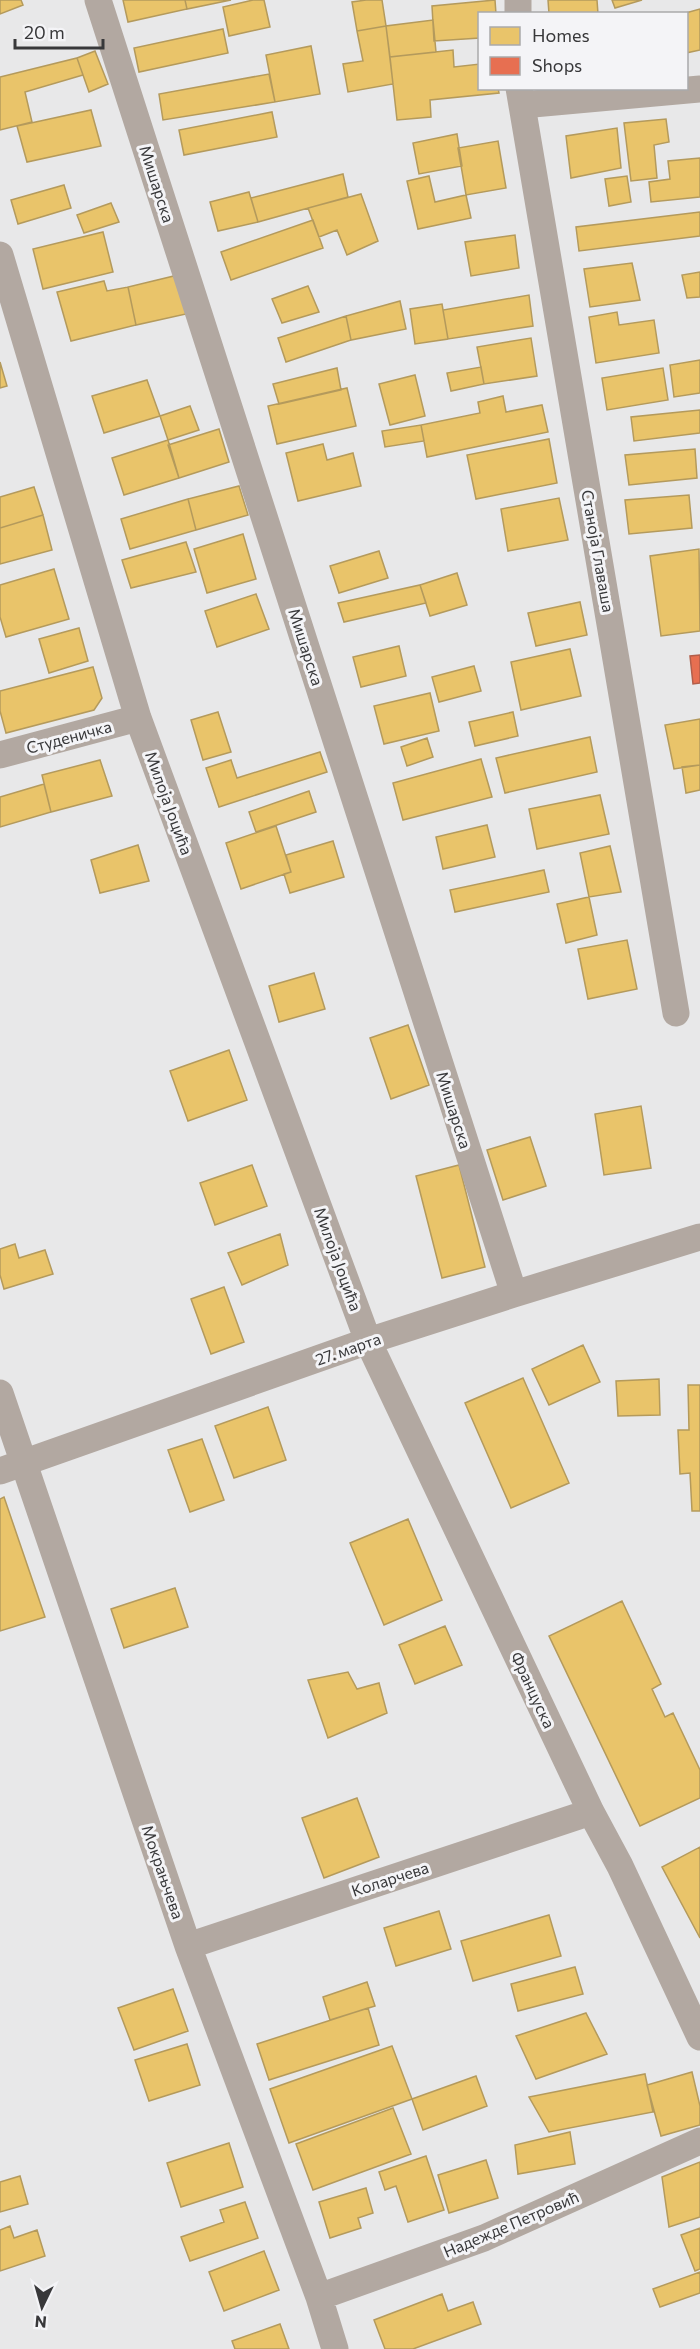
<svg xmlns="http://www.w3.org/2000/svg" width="700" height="2349" font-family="Commissioner,sans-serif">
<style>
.homes{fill:#e9c46a;stroke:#b49a5c;stroke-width:1.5}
.shops{fill:#e76f51;stroke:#b25e4a;stroke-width:1.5}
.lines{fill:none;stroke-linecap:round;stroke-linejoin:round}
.minor{stroke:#b2a8a1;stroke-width:27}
.labels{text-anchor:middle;stroke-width:6;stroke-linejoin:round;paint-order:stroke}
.street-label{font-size:16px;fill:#38383a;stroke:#f4f4f7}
</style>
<rect width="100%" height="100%" fill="#e8e8e9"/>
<path class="homes" d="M 0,0 L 21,0 L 23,5 L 0,14 Z
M 123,0 L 185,0 L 187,9 L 128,22 Z
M 185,0 L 231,0 L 187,9 Z
M 253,0 L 264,0 L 270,27 L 229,36 L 223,7 Z
M 366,0 L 382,0 L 386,26 L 357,31 L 352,2 Z
M 495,0 L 496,14 L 480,14 L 480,38 L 434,41 L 432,6 Z
M 548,0 L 597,0 L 598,14 L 549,14 Z
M 612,0 L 642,0 L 615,8 Z
M 700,9 L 700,50 L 686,53 L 686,14 L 682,14 Z
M 433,20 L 436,52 L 390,57 L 386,26 Z
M 386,26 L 393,84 L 348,92 L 343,64 L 363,61 L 357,31 Z
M 223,29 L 228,53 L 139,72 L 134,48 Z
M 311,46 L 320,94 L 275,102 L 266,55 Z
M 453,50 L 454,67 L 480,64 L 480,88 L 498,88 L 499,93 L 430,100 L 431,117 L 397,120 L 390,57 Z
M 95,51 L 108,84 L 89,92 L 77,58 Z
M 77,58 L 83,75 L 25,92 L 32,122 L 0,130 L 0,77 Z
M 269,74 L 275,102 L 163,120 L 159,94 Z
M 91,110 L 101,146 L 27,162 L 17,126 Z
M 272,112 L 277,137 L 184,155 L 179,130 Z
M 666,119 L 669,142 L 654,145 L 657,178 L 631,181 L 624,123 Z
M 617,128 L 621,168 L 571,178 L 566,136 Z
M 457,134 L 462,166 L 419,174 L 413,143 Z
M 498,141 L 506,188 L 466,195 L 458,148 Z
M 700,158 L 700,197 L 651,202 L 649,182 L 670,179 L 668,161 Z
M 343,174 L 348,197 L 258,222 L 251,198 Z
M 429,176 L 435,202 L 466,195 L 471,218 L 418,229 L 407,181 Z
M 627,176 L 631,202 L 609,206 L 605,179 Z
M 64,185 L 71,208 L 18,224 L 11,200 Z
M 249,192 L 258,222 L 218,231 L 210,202 Z
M 361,194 L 378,241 L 347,255 L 337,230 L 319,237 L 308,208 Z
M 111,203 L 119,222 L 84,233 L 77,215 Z
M 700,212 L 700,236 L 579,251 L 576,227 Z
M 313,220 L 323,248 L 231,280 L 221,252 Z
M 103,232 L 113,272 L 43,289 L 33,249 Z
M 515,235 L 519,268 L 471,276 L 465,242 Z
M 632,263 L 640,300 L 590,307 L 584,269 Z
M 700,272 L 700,297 L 687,298 L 682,275 Z
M 178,275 L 186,314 L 136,325 L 128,287 Z
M 104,281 L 107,291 L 128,287 L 136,325 L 71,341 L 57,292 Z
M 308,286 L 319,312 L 282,323 L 272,299 Z
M 529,295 L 533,326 L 448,339 L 443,310 Z
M 400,301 L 406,329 L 351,340 L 346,316 Z
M 442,304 L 448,339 L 415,344 L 410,309 Z
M 617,312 L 619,325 L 654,320 L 659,353 L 596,363 L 589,317 Z
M 346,316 L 351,340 L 286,362 L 278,338 Z
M 531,338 L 537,376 L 484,384 L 477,347 Z
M 700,360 L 700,393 L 674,397 L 670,365 Z
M 0,362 L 7,386 L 0,388 Z
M 481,367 L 484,384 L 451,391 L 447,373 Z
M 337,368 L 341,390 L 279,404 L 273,384 Z
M 663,368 L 668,400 L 607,410 L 602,378 Z
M 415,375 L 425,416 L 390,425 L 379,384 Z
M 147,380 L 160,416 L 104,433 L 92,396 Z
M 347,388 L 356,426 L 277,444 L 268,406 Z
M 503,396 L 506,412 L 542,405 L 548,432 L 427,457 L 421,425 L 480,413 L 478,402 Z
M 190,406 L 199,430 L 168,440 L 160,416 Z
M 700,410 L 700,433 L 634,441 L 631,417 Z
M 421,425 L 424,441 L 385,447 L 382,431 Z
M 219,429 L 229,462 L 179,478 L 168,445 Z
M 549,439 L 557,483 L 476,499 L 467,455 Z
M 168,440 L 179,478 L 124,495 L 112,458 Z
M 323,444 L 327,460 L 353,453 L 361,486 L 298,501 L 286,453 Z
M 695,449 L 697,478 L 629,485 L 625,455 Z
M 239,486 L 248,515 L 196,530 L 188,499 Z
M 34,487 L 43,515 L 0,528 L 0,497 Z
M 689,495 L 692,528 L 629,534 L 625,500 Z
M 559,498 L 568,540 L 508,551 L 501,509 Z
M 188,499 L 196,530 L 130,549 L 121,519 Z
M 43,515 L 52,550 L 0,564 L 0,528 Z
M 243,534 L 256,579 L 207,593 L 194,549 Z
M 186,542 L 196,572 L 131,588 L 122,560 Z
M 699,549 L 700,631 L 661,636 L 650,556 Z
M 379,551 L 388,578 L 339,593 L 330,566 Z
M 54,569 L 69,619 L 6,637 L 0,617 L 0,585 Z
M 457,573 L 467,605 L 430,616 L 420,585 Z
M 420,585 L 426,603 L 344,622 L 338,603 Z
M 256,594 L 269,629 L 217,647 L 205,611 Z
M 580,602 L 587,635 L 536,646 L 528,613 Z
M 79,628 L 88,661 L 49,673 L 39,639 Z
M 399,646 L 406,676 L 361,687 L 353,657 Z
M 570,649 L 581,696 L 521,710 L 511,662 Z
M 474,666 L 481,691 L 439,702 L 432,677 Z
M 93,667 L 102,698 L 94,710 L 6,733 L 0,711 L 0,691 Z
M 430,693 L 439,731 L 384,744 L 374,706 Z
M 218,712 L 231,752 L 203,760 L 191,720 Z
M 513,712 L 518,736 L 475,746 L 469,722 Z
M 700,719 L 700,765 L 674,769 L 665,725 Z
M 590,737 L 597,772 L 505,793 L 496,758 Z
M 427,738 L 433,757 L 407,766 L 401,747 Z
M 320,752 L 327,772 L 219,807 L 206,768 L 231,760 L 237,778 Z
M 481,759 L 492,797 L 403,820 L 393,783 Z
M 100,760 L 112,796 L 51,812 L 42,775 Z
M 700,765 L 700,790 L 686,793 L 682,767 Z
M 44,784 L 51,812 L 0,827 L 0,797 Z
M 309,791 L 316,812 L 256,832 L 249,812 Z
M 600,795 L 609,834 L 537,849 L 529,809 Z
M 487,825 L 495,857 L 443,869 L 436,837 Z
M 276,826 L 291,872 L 241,889 L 226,843 Z
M 333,841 L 344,877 L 290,893 L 284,874 L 291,872 L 286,855 Z
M 138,845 L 149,881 L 100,893 L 91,860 Z
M 610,846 L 621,892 L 589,897 L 580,853 Z
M 544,870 L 549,892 L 455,912 L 450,890 Z
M 589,897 L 597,935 L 566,943 L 557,904 Z
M 627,940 L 637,989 L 588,999 L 578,949 Z
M 314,973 L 325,1009 L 279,1022 L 269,986 Z
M 408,1025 L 429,1085 L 391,1099 L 370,1038 Z
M 229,1050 L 247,1100 L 188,1121 L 170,1071 Z
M 641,1106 L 651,1168 L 604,1175 L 595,1114 Z
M 530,1137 L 546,1186 L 503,1200 L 487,1150 Z
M 252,1165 L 267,1206 L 215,1225 L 200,1183 Z
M 459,1165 L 485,1267 L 442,1278 L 416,1176 Z
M 280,1234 L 288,1265 L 242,1285 L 228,1253 Z
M 15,1244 L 19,1258 L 45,1250 L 53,1274 L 4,1289 L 0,1275 L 0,1249 Z
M 224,1287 L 244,1342 L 211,1354 L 191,1299 Z
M 583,1345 L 600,1382 L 549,1405 L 532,1369 Z
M 523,1378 L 569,1483 L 511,1508 L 465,1403 Z
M 659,1379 L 660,1415 L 618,1416 L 616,1381 Z
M 688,1385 L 700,1385 L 700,1511 L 692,1511 L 690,1473 L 680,1474 L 678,1430 L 689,1430 Z
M 268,1407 L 286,1460 L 234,1478 L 215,1426 Z
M 202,1439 L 224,1500 L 190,1512 L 168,1450 Z
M 4,1497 L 45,1617 L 0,1631 L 0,1499 Z
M 408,1519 L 442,1600 L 384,1625 L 350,1543 Z
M 175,1588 L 188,1627 L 124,1648 L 111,1609 Z
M 622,1601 L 661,1684 L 652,1689 L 665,1717 L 673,1713 L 700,1770 L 700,1798 L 640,1826 L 549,1636 Z
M 445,1626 L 462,1665 L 415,1684 L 399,1645 Z
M 348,1672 L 357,1689 L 379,1683 L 387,1713 L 328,1738 L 308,1680 Z
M 357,1798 L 379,1857 L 324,1878 L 302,1818 Z
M 700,1847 L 700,1938 L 662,1867 Z
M 439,1911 L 451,1949 L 396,1966 L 384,1928 Z
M 549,1915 L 561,1956 L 473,1981 L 461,1941 Z
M 575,1967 L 583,1994 L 518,2011 L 511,1984 Z
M 367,1982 L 375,2006 L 330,2020 L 323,1997 Z
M 173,1989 L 188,2031 L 134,2050 L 118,2008 Z
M 368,2008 L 379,2045 L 269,2080 L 257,2044 Z
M 586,2013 L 607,2054 L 536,2079 L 516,2036 Z
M 187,2044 L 200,2085 L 149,2101 L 135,2060 Z
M 392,2046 L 412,2099 L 289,2143 L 270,2089 Z
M 692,2072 L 700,2106 L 700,2125 L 661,2136 L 647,2085 Z
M 645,2074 L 653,2112 L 549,2132 L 529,2097 Z
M 476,2076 L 487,2106 L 423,2130 L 412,2099 Z
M 393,2108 L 411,2154 L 313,2190 L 296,2144 Z
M 570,2132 L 575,2164 L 518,2174 L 515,2145 Z
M 229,2143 L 243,2187 L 181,2207 L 167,2163 Z
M 426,2156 L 444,2210 L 408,2222 L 396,2186 L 385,2190 L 379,2172 Z
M 486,2160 L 498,2198 L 449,2213 L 438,2175 Z
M 700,2162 L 700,2217 L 669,2227 L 662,2177 Z
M 20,2176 L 28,2204 L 0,2212 L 0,2182 Z
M 366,2188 L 373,2213 L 358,2218 L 361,2228 L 330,2238 L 319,2202 Z
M 245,2202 L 258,2238 L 190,2261 L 181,2237 L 224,2222 L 220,2210 Z
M 10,2226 L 14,2238 L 37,2230 L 45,2256 L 0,2271 L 0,2230 Z
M 700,2228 L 700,2269 L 695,2271 L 681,2235 Z
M 264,2251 L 279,2290 L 224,2311 L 209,2272 Z
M 700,2272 L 700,2293 L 660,2307 L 653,2289 Z
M 442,2294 L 448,2311 L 473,2302 L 481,2324 L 413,2349 L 385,2349 L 374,2320 Z
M 280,2324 L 289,2349 L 235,2349 L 232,2341 Z"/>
<path class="shops" d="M 700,655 L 700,683 L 693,684 L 690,656 Z"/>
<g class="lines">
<path class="minor" d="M 98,0 L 514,1294
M 518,0 L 518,14
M 519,88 L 676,1013
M 522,105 L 700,89
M 0,255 L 138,718 L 368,1341 L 591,1812 L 620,1866 L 700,2037
M 0,755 L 138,718
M 0,1393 L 188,1946 L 319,2297 L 335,2349
M 0,1471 L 368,1341 L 514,1294 L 700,1237
M 188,1946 L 591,1812
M 319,2297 L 484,2238 L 700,2141"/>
</g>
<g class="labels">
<g class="street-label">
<text transform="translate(157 184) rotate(72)" y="6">Мишарска</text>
<text transform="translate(598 551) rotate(80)" y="6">Станоја Главаша</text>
<text transform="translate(306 647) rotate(72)" y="6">Мишарска</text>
<text transform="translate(69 737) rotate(-15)" y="6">Студеничка</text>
<text transform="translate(169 803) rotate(70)" y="6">Милоја Јоцића</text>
<text transform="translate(454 1110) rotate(72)" y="6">Мишарска</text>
<text transform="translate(338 1259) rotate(70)" y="6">Милоја Јоцића</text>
<text transform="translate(348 1349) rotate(-19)" y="6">27. марта</text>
<text transform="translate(533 1690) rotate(65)" y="6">Француска</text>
<text transform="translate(163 1872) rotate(71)" y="6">Мокрањчева</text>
<text transform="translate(390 1879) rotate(-18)" y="6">Коларчева</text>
<text transform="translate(511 2224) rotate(-23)" y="6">Надежде Петровић</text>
</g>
</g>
<rect x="478" y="12" width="210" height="78" fill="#f4f4f7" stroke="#a9a9ab" stroke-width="1.5"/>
<rect x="490" y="27" width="30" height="18" fill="#e9c46a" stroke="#a9a9ab" stroke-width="1.5"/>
<text x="532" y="42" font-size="18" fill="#38383a">Homes</text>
<rect x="490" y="57" width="30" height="18" fill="#e76f51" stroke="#a9a9ab" stroke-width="1.5"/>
<text x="532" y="72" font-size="18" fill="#38383a">Shops</text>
<g transform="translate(42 2307) rotate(185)" stroke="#f4f4f7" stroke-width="4.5" paint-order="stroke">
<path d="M0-4.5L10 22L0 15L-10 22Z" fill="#38383a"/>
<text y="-9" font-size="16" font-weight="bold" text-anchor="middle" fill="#38383a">N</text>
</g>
<path d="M15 39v9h88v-9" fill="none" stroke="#38383a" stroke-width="3"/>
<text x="24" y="39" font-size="18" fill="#38383a" stroke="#f4f4f7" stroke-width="4.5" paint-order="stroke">20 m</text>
</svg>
